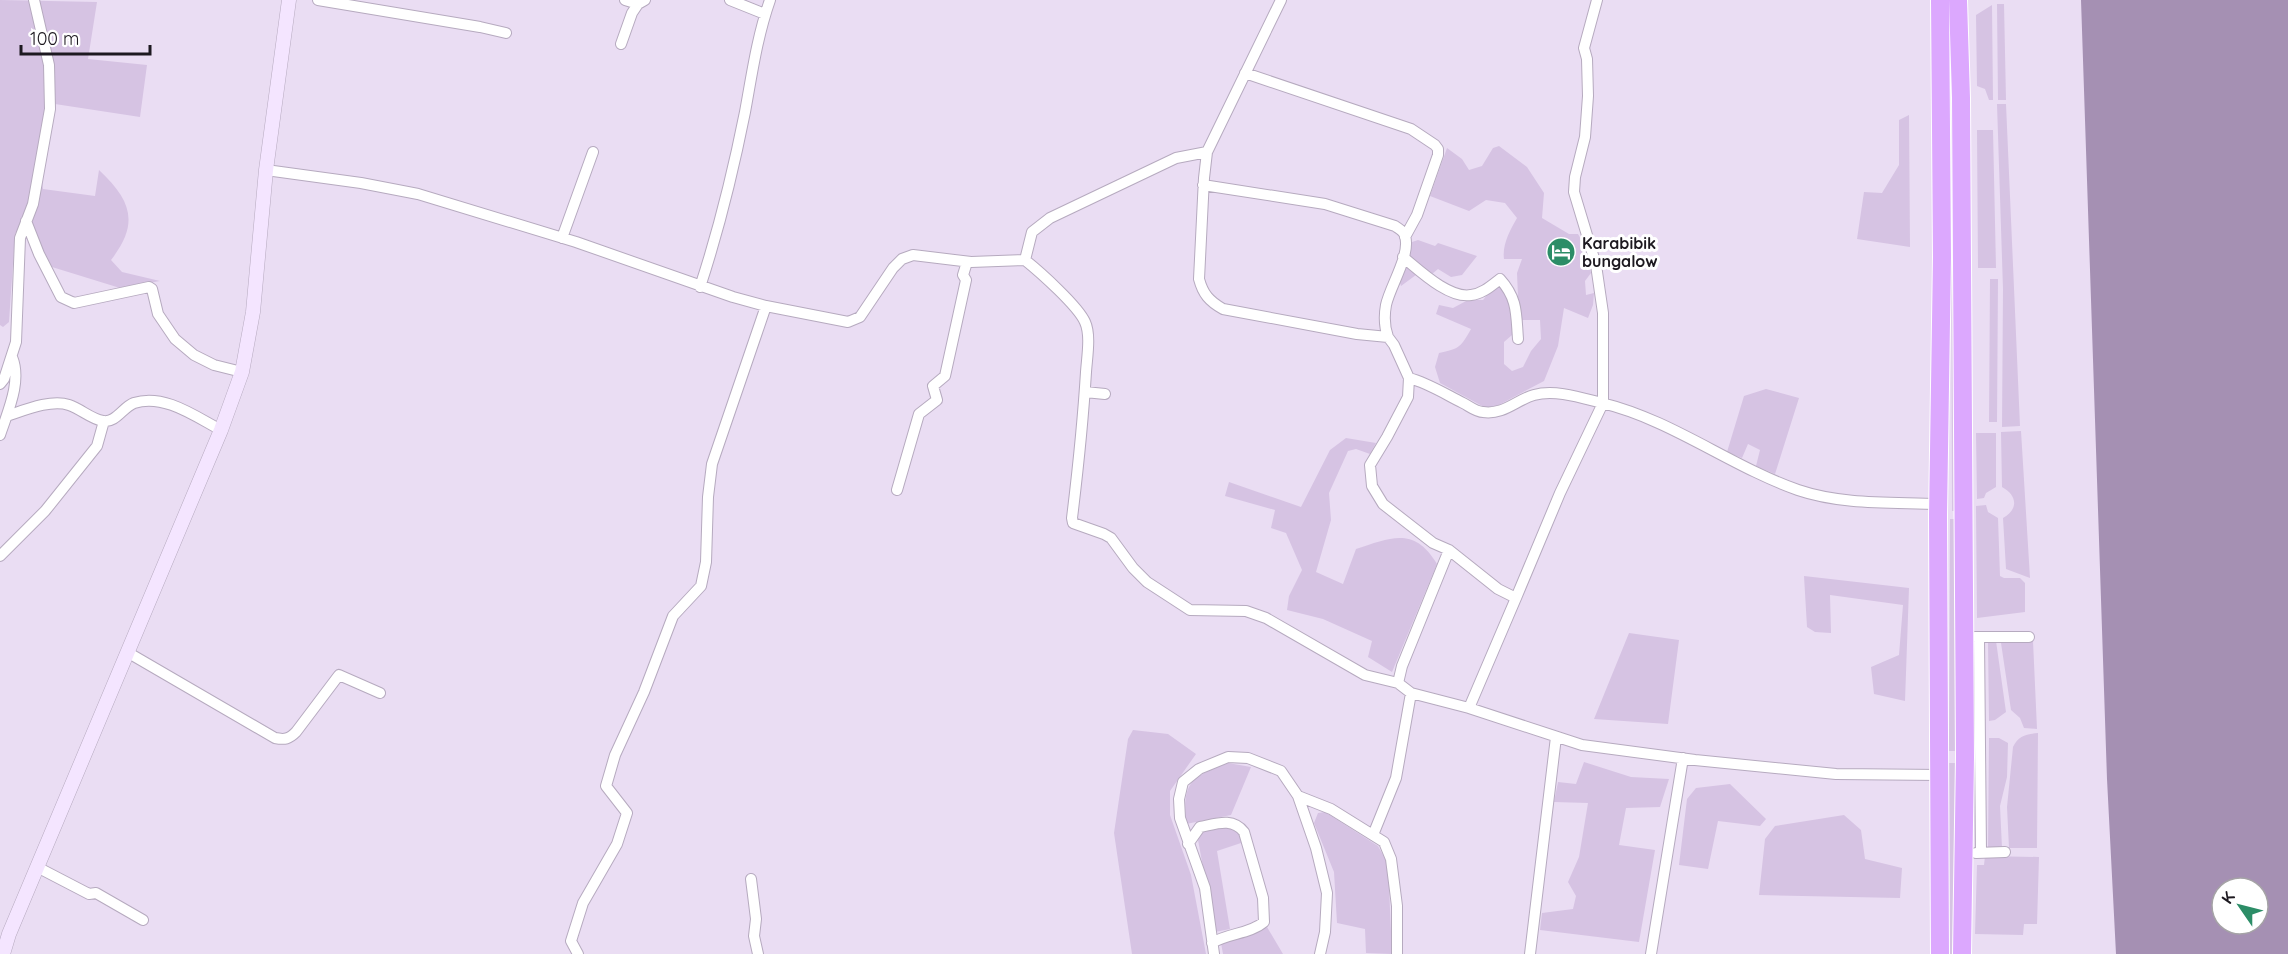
<svg xmlns="http://www.w3.org/2000/svg" width="2288" height="954" font-family="Quicksand,sans-serif">
<style>
.green{fill:#d6c3e3}
.water{fill:#a590b3;fill-rule:evenodd}
.lines{fill:none;stroke-linecap:round;stroke-linejoin:round}
.street-casing{stroke:#b6aabf;stroke-width:12}
.secondary-casing{stroke:#b6aabf;stroke-width:15}
.highway-casing{stroke:#fff;stroke-width:20}
.street{stroke:#fff;stroke-width:10}
.secondary{stroke:#f4e5ff;stroke-width:14}
.highway{stroke:#dca8fe;stroke-width:18}
.labels{text-anchor:middle;stroke-width:6;stroke-linejoin:round;paint-order:stroke}
.poi-label{font-size:16px;font-weight:bold;fill:#1d1920;stroke:#fff;text-anchor:start}
</style>
<rect width="100%" height="100%" fill="#eaddf3"/>
<path class="green" d="M 0,0 L 97,2 L 88,59 L 147,65 L 140,117 L 55,104 L 46,106 L 38,153 L 43,189 L 95,196 L 99,170 C 131,200 140,223 111,260 L 122,272 L 160,281 L 120,288 L 52,267 L 41,254 L 31,224 L 15,233 L 9,322 L 3,327 L 0,325 Z
M 1997,4 L 2004,4 L 2006,100 L 1998,100 Z
M 1992,5 L 1993,100 L 1989,100 L 1985,89 L 1977,86 L 1976,15 Z
M 1951,102 L 1957,102 L 1958,511 L 1952,511 Z
M 1997,104 L 2006,104 L 2020,426 L 2002,427 L 2003,289 Z
M 1909,115 L 1910,247 L 1857,239 L 1864,192 L 1882,193 L 1899,165 L 1899,120 Z
M 1977,130 L 1993,130 L 1996,268 L 1978,268 Z
M 1499,146 L 1527,167 L 1544,193 L 1542,218 L 1569,234 L 1578,234 L 1585,246 L 1591,273 L 1585,281 L 1586,295 L 1594,293 L 1593,305 L 1588,318 L 1564,308 L 1558,346 L 1544,381 L 1495,407 L 1484,407 L 1440,383 L 1435,367 L 1439,353 C 1459,349 1461,347 1471,329 L 1436,314 L 1439,305 L 1453,308 L 1468,300 L 1483,300 L 1492,289 L 1499,286 C 1517,297 1512,315 1512,335 L 1504,342 L 1504,364 L 1512,371 L 1523,367 L 1531,351 L 1541,339 L 1540,320 L 1519,320 L 1517,273 L 1522,259 L 1504,259 C 1502,245 1510,230 1517,218 L 1505,203 L 1486,200 L 1469,211 L 1430,196 L 1447,148 L 1462,159 L 1469,170 L 1482,166 L 1493,148 Z
M 1418,240 L 1435,246 L 1438,243 L 1477,256 L 1462,275 L 1451,277 L 1438,269 L 1432,274 L 1424,269 L 1401,286 L 1400,283 L 1412,242 Z
M 1990,279 L 1998,279 L 1997,422 L 1989,422 Z
M 1766,389 L 1799,398 L 1775,474 L 1756,466 L 1760,450 L 1748,444 L 1742,458 L 1727,452 L 1744,396 Z
M 2021,431 L 2030,578 L 2006,569 L 2003,518 C 2019,509 2017,495 2002,487 L 2001,432 Z
M 1976,433 L 1996,433 L 1996,487 L 1986,493 L 1984,498 L 1977,499 Z
M 1346,438 L 1376,443 L 1370,454 L 1356,449 L 1348,451 L 1329,493 L 1331,520 L 1316,572 L 1343,584 L 1356,549 C 1391,538 1414,526 1437,564 L 1392,672 L 1368,657 L 1372,641 L 1323,619 L 1287,610 L 1289,596 L 1302,570 L 1286,533 L 1271,528 L 1275,510 L 1225,496 L 1229,482 L 1301,507 L 1330,450 Z
M 1986,505 L 1988,512 L 1998,518 L 2000,576 L 2004,578 L 2020,578 L 2025,583 L 2025,612 L 1977,618 L 1976,506 Z
M 1950,519 L 1959,519 L 1958,751 L 1949,751 Z
M 1804,576 L 1909,588 L 1905,701 L 1874,694 L 1871,667 L 1899,655 L 1903,605 L 1830,595 L 1831,633 L 1815,632 L 1807,627 Z
M 1629,633 L 1679,640 L 1668,724 L 1594,719 Z
M 1988,641 L 1996,641 L 2006,712 L 1995,720 L 1989,721 Z
M 2033,641 L 2037,729 L 2024,728 L 2020,718 L 2011,710 L 2001,643 Z
M 1133,730 L 1168,734 L 1196,754 L 1170,791 L 1170,815 L 1191,875 L 1206,954 L 1132,954 L 1114,833 L 1128,739 Z
M 2038,733 L 2037,848 L 2009,848 L 2007,807 L 2013,747 C 2018,736 2026,734 2038,733 Z
M 1989,738 L 1999,738 L 2008,743 L 2007,777 L 2000,806 L 2002,848 L 1988,849 Z
M 1584,762 L 1631,777 L 1669,779 L 1660,807 L 1626,808 L 1619,845 L 1655,850 L 1639,942 L 1540,930 L 1542,913 L 1573,909 L 1576,896 L 1568,882 L 1579,857 L 1588,803 L 1554,802 L 1558,782 L 1576,784 Z
M 1228,763 L 1251,767 L 1231,815 L 1186,824 C 1183,782 1189,778 1228,763 Z
M 1948,763 L 1958,763 L 1957,954 L 1947,954 Z
M 1730,784 L 1766,819 L 1760,826 L 1718,821 L 1708,869 L 1679,865 L 1687,799 L 1696,788 Z
M 1325,812 L 1378,846 L 1388,864 L 1392,954 L 1366,953 L 1365,929 L 1337,923 L 1334,872 L 1314,823 L 1318,813 Z
M 1844,815 L 1861,830 L 1865,859 L 1902,868 L 1900,898 L 1759,895 L 1765,839 L 1775,826 Z
M 1232,826 L 1238,830 L 1244,842 L 1217,851 L 1230,929 L 1215,932 L 1198,840 L 1203,832 Z
M 1985,856 L 2039,857 L 2037,924 L 2024,924 L 2023,935 L 1975,934 L 1977,865 L 1984,865 Z
M 1267,927 L 1283,954 L 1223,954 L 1221,943 Z"/>
<path class="water" d="M 2081,0 L 2288,0 L 2288,954 L 2116,954 L 2107,779 ZM 2222,888 L 2258,888 L 2258,924 L 2222,924 Z"/>
<g class="lines">
<g class="street-casing">
<path id="street" d="M 318,0 L 480,27 L 506,33
M 625,0 L 638,4 L 645,0
M 730,0 L 765,14
M 621,44 L 632,13 L 638,4
M 1245,73 L 1411,129 L 1435,145 L 1438,149 L 1438,155 L 1417,215 L 1405,237
M 1207,152 L 1204,178 L 1199,279 C 1203,294 1209,301 1223,309 L 1357,334 L 1388,337 L 1394,345 L 1409,378 C 1428,383 1445,394 1463,403 C 1469,406 1476,412 1483,412 C 1504,415 1516,400 1534,395 C 1555,389 1582,398 1602,403 C 1672,420 1730,466 1798,490 C 1842,505 1892,502 1938,504
M 266,170 L 361,183 L 418,194 L 576,242 L 733,297 L 766,306 L 848,322 L 860,317 L 893,268 L 902,259 L 913,255 L 971,262 L 1025,260 L 1032,232 L 1050,218 L 1176,158 L 1207,152 L 1281,0
M 1203,185 L 1325,204 L 1395,226 C 1399,229 1404,231 1405,236 C 1411,255 1390,286 1386,305 C 1384,316 1384,326 1388,337
M 26,221 L 39,254 L 61,297 L 74,303 L 149,287 L 152,289 L 158,314 L 175,339 L 194,355 L 214,365 L 242,372
M 562,238 L 593,152
M 1403,257 C 1419,270 1449,299 1471,295 C 1482,294 1491,286 1500,279 C 1518,299 1516,314 1518,339
M 1025,260 C 1040,272 1078,306 1085,322 C 1091,335 1087,357 1086,372 C 1083,421 1078,469 1072,518 L 1073,523 L 1104,534 L 1111,538 L 1133,568 L 1147,582 L 1190,610 L 1246,611 L 1266,618 L 1365,675 L 1398,683
M 700,287 C 719,229 733,172 745,112 C 752,74 757,37 770,0
M 1409,378 L 1408,397 L 1387,437 L 1370,465 L 1372,486 L 1383,504 L 1433,543 L 1449,550 L 1498,589 L 1516,598 L 1560,493 L 1603,403 L 1603,313 L 1596,265 L 1574,192 L 1575,177 L 1585,137 L 1588,96 L 1587,59 L 1584,48 L 1597,0
M 0,384 L 4,379 L 16,342 L 20,238 L 33,204 L 50,109 L 49,65 L 34,0
M 1085,392 L 1105,394
M 7,416 C 25,410 51,399 69,405 C 81,409 91,419 103,421 C 116,423 123,407 134,403 C 164,393 196,417 221,430
M 0,435 C 8,411 22,381 12,357
M 897,490 L 919,414 L 937,400 L 933,386 L 945,376 L 966,280 L 963,275 L 967,262
M 1449,550 L 1402,666 L 1398,683 L 1411,693 L 1469,708 L 1582,745 L 1695,760 L 1836,774 L 1940,775
M 0,556 L 45,511 L 97,446 L 104,421
M 1975,637 L 2029,637
M 1979,637 L 1981,852
M 127,652 L 275,738 C 285,740 289,739 296,732 L 339,675 L 380,693
M 1469,708 L 1516,598
M 1298,796 L 1331,809 L 1384,842 L 1391,859 L 1397,906 L 1397,954
M 1373,835 L 1396,778 L 1411,693
M 1188,844 L 1200,827 C 1216,824 1232,817 1244,832 L 1263,898 L 1264,922 C 1250,934 1228,933 1212,943
M 1976,853 L 2005,852
M 37,867 L 89,894 L 96,893 L 143,920
M 751,879 L 756,919 L 754,936 L 758,954
M 578,954 L 571,941 L 583,903 L 617,844 L 627,813 L 606,786 L 615,755 L 644,692 L 673,616 L 701,586 L 706,562 L 708,497 L 712,464 L 766,306
M 1214,954 L 1205,888 L 1180,818 L 1179,799 L 1183,782 L 1199,769 L 1228,757 L 1248,758 L 1281,771 L 1298,796 L 1316,848 L 1327,893 L 1325,932 L 1320,954
M 1530,954 L 1556,737
M 1651,954 L 1683,758"/>
</g>
<g class="secondary-casing">
<path id="secondary" d="M 3,954 L 9,934 L 221,430 L 242,372 L 253,312 L 266,170 L 289,0"/>
</g>
<g class="highway-casing">
<path id="highway" d="M 1958,0 L 1961,98 L 1965,757 L 1962,954
M 1940,954 L 1938,515 L 1942,257 L 1940,0"/>
</g>
<use href="#street" class="street"/>
<use href="#secondary" class="secondary"/>
<use href="#highway" class="highway"/>
</g>
<defs>
<g id="hotel-disc" transform="scale(1.5)"><circle r="9.5" fill="#2c8d67" stroke="#fff"/><path d="M-6-4.5h1.5V1H6V5H4.5V3h-9V5H-6ZM-4 0a1.8 1.8 0 1 1 3.6 0ZM.5 0V-2.5h3Q6-2.5 6 0Z" fill="#fff"/></g>
</defs>
<g fill-rule="evenodd">
<use href="#hotel-disc" x="1561" y="252"/>
</g>
<g class="labels">
<g class="poi-label">
<text x="1582" y="249">Karabibik<tspan x="1582" dy="18">bungalow</tspan></text>
</g>
</g>
<g transform="translate(2240 906) rotate(305)"><circle r="28" fill="#ffffff" stroke="#a5a3a6" stroke-width="1.5"/>
<path d="M0-4.5L10 22L0 15L-10 22Z" fill="#2c8d67"/>
<text y="-9" font-size="16" font-weight="bold" text-anchor="middle" fill="#1d1920">K</text>
</g>
<path d="M21 45v9h129v-9" fill="none" stroke="#1d1920" stroke-width="3"/>
<text x="30" y="45" font-size="18" fill="#1d1920" stroke="#ffffff" stroke-width="4.5" paint-order="stroke">100 m</text>
</svg>
